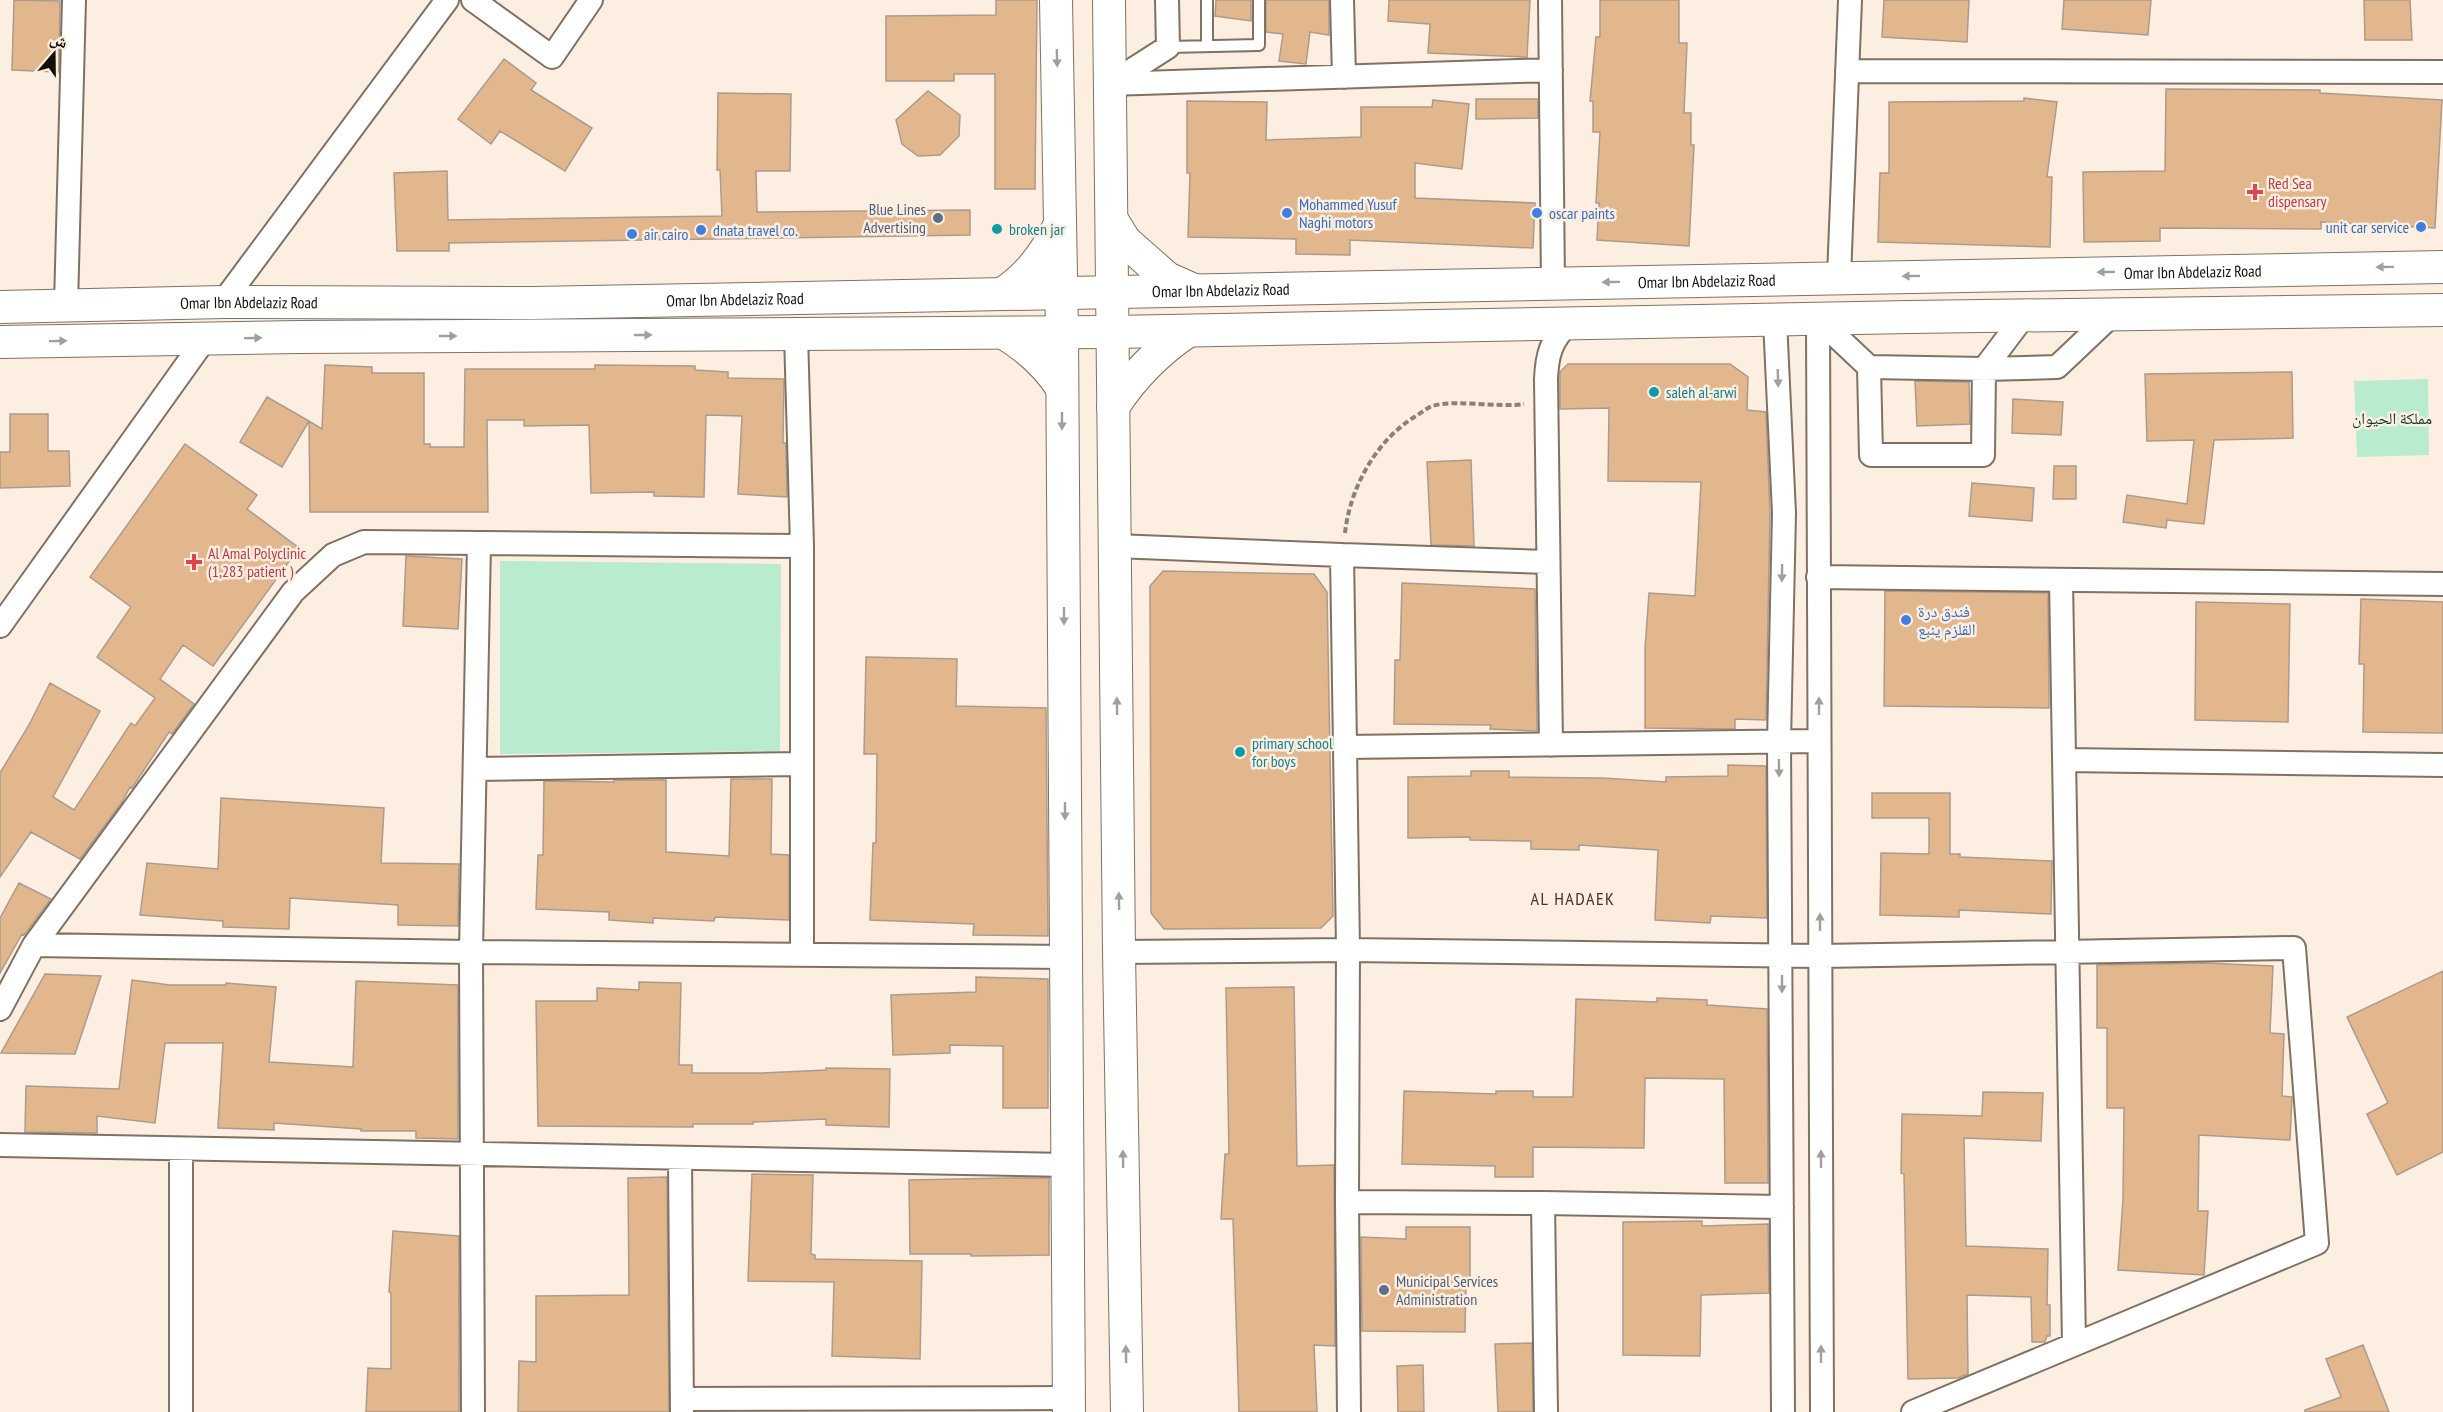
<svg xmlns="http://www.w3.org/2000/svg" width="2443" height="1412" font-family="'PT Sans Narrow','Noto Naskh Arabic',sans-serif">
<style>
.green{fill:#b9ebcf}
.building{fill:#e3b78d;stroke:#ac9b8c;stroke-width:1.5}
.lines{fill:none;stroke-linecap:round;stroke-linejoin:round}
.service-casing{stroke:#807162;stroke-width:14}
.minor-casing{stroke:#807162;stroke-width:26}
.secondary-casing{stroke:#807162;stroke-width:34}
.path{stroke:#8b8178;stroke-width:4;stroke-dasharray:6 3;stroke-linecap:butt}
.service{stroke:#fff;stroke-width:10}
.minor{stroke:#fff;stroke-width:22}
.secondary{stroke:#fff;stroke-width:32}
.oneway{fill:#a19f9d}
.health-dot{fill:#e0444e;stroke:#fceee1;stroke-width:2}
.shop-dot{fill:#3f7fe0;stroke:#fceee1;stroke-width:2}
.service-dot{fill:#5c6f8a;stroke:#fceee1;stroke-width:2}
.culture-dot{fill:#0f9aa8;stroke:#fceee1;stroke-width:2}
.labels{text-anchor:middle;stroke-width:5;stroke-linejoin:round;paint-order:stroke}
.health-label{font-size:16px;fill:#be3a42;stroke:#fceee1;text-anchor:start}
.shop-label{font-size:16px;fill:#366cbe;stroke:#fceee1;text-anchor:start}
.service-label{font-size:16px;fill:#4e5e75;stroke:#fceee1;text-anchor:end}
.culture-label{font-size:16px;fill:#0d838f;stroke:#fceee1;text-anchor:start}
.street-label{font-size:16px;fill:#150f0a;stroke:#fceee1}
.park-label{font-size:16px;fill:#083a25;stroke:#fceee1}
.neighbourhood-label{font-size:18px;letter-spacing:1.5px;fill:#423427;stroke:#fceee1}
</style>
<rect width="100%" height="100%" fill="#fceee1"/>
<path class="green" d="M 2428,379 L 2429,455 L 2357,457 L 2354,381 Z
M 500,561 L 781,564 L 780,751 L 500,754 Z"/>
<path class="building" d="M 14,0 L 60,1 L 59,72 L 12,70 Z
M 996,0 L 1037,0 L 1035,189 L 995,189 L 995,74 L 954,74 L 954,81 L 886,81 L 886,16 L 996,15 Z
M 1216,0 L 1251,0 L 1251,21 L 1215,16 Z
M 1266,0 L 1329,0 L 1329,35 L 1310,32 L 1306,64 L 1279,61 L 1283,34 L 1266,32 Z
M 1389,0 L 1530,0 L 1527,57 L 1428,53 L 1430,24 L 1388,21 Z
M 1600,0 L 1679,0 L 1679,43 L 1687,43 L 1684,113 L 1691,113 L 1691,145 L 1694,145 L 1689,246 L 1597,240 L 1599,203 L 1596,203 L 1600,132 L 1593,132 L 1593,101 L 1590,101 L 1596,37 L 1600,37 Z
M 1884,0 L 1969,0 L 1967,42 L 1882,37 Z
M 2064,0 L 2151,0 L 2148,35 L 2062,29 Z
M 2364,0 L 2410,0 L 2412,40 L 2365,40 Z
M 504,59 L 536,83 L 531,90 L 592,128 L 565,171 L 500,131 L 491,144 L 458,119 Z
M 2166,89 L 2320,90 L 2320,93 L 2442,100 L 2435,228 L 2321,222 L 2321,229 L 2160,228 L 2160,241 L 2084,242 L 2083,172 L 2165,171 Z
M 928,91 L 960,115 L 959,136 L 940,155 L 918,156 L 902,144 L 896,120 Z
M 718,93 L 791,94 L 790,171 L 756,171 L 757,212 L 970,210 L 970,235 L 449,243 L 449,251 L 397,251 L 394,173 L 447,171 L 448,220 L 722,216 L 720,170 L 717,170 Z
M 2024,98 L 2057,102 L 2047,177 L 2052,177 L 2050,247 L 1878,242 L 1880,173 L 1889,173 L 1889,102 L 2024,101 Z
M 1476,99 L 1538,99 L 1538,118 L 1476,119 Z
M 1433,100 L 1469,104 L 1462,169 L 1415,163 L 1415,198 L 1535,203 L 1533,248 L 1350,240 L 1350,255 L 1296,254 L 1296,239 L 1188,237 L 1190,173 L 1187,173 L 1187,101 L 1267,102 L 1266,140 L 1361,137 L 1361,107 L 1432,107 Z
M 1568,364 L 1730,364 L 1748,377 L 1747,410 L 1766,412 L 1770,513 L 1766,720 L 1735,719 L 1735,729 L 1645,728 L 1645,649 L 1649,593 L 1695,596 L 1701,482 L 1608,481 L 1609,408 L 1560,409 L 1560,372 Z
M 325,365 L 372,367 L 372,373 L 424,373 L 424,444 L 430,444 L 430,447 L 464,447 L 465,369 L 595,369 L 595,365 L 695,366 L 695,370 L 728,372 L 728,378 L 784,379 L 783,443 L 786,443 L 787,497 L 738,494 L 742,416 L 706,415 L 704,497 L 654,496 L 654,492 L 591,493 L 589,425 L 524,426 L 524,420 L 487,420 L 488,512 L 310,512 L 309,421 L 322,429 Z
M 2292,372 L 2293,438 L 2214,440 L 2204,524 L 2167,520 L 2166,528 L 2123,522 L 2127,495 L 2187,504 L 2194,440 L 2147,441 L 2145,374 Z
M 1915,381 L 1969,382 L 1970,424 L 1917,426 Z
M 267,397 L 309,421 L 282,467 L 240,442 Z
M 2013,399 L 2063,402 L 2061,435 L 2012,433 Z
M 10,414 L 48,414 L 48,451 L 69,451 L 70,486 L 0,488 L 0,452 L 10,452 Z
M 185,444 L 257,495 L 247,509 L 299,548 L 213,666 L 183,645 L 160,679 L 194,704 L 172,734 L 169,732 L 132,788 L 130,787 L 122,802 L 80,859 L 31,832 L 0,877 L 0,773 L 29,725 L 50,683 L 100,711 L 53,797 L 74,810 L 131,723 L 135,726 L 155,698 L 97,657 L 131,607 L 90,577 Z
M 1471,460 L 1474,546 L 1431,545 L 1427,462 Z
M 2054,466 L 2076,466 L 2076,499 L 2053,499 Z
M 1972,483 L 2034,488 L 2032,521 L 1969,516 Z
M 406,556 L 462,559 L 458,629 L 403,626 Z
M 1163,571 L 1314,574 L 1327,592 L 1333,916 L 1321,928 L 1164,929 L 1151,913 L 1150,586 Z
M 1402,583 L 1535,589 L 1537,731 L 1490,729 L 1491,725 L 1394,724 L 1395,660 L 1400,660 Z
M 1885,591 L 2048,593 L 2049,708 L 1884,706 Z
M 2361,599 L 2443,602 L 2443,733 L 2363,732 L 2364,664 L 2359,664 Z
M 2196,602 L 2290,604 L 2288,722 L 2195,720 Z
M 866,657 L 957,659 L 956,706 L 1046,708 L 1048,936 L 973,935 L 974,924 L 870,920 L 873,843 L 876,843 L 877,754 L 864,754 Z
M 1728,765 L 1766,766 L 1767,918 L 1711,916 L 1710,923 L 1655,920 L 1658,850 L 1579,845 L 1579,850 L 1531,849 L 1531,841 L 1470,840 L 1470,837 L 1408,838 L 1408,777 L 1471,776 L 1471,771 L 1509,771 L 1509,777 L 1602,778 L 1666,782 L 1666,777 L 1728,776 Z
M 731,779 L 772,779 L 771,854 L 789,855 L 789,920 L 715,917 L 714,921 L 653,918 L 653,923 L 609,920 L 609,912 L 536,909 L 538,855 L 543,855 L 544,781 L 614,782 L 614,780 L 666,780 L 666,852 L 729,856 Z
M 1872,793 L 1950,793 L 1950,854 L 1960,854 L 1960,857 L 2052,861 L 2051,914 L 1959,910 L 1959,917 L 1880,915 L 1881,853 L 1929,854 L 1929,818 L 1872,818 Z
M 221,798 L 384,808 L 381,863 L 459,864 L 458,926 L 398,925 L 398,905 L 290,898 L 289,929 L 223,927 L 223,921 L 140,915 L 147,863 L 218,869 Z
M 19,883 L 51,899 L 24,935 L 22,934 L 0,973 L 0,918 Z
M 2205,963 L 2273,966 L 2270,1033 L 2284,1034 L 2282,1096 L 2292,1097 L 2290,1140 L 2199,1135 L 2198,1211 L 2208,1211 L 2204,1275 L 2118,1270 L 2123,1200 L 2124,1108 L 2107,1108 L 2107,1028 L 2097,1028 L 2097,965 Z
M 2443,971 L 2443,1152 L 2397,1175 L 2367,1114 L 2388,1103 L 2347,1017 Z
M 45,974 L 101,976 L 75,1054 L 1,1053 Z
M 976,977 L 1048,979 L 1048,1108 L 1003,1108 L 1003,1046 L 950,1045 L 950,1053 L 893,1055 L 891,995 L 976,992 Z
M 132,980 L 170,985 L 226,985 L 226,983 L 276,987 L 269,1062 L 353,1067 L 356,981 L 458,985 L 458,1139 L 416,1138 L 416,1131 L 361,1131 L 361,1129 L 274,1123 L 274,1130 L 218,1128 L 223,1043 L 165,1043 L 155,1123 L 97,1116 L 97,1133 L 25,1132 L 26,1086 L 119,1089 Z
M 639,982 L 681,983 L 679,1065 L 692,1065 L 692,1073 L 762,1073 L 826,1070 L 826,1068 L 890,1069 L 889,1127 L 826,1125 L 826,1119 L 753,1122 L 753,1124 L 693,1124 L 693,1127 L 538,1126 L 536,1001 L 597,1001 L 597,988 L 639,990 Z
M 1294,987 L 1297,1166 L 1334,1165 L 1335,1346 L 1314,1345 L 1317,1412 L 1239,1412 L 1233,1219 L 1221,1219 L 1225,1154 L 1229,1154 L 1226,988 Z
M 1657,998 L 1707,1000 L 1707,1005 L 1767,1009 L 1768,1183 L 1725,1183 L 1724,1079 L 1645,1078 L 1644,1148 L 1533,1147 L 1533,1177 L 1495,1177 L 1495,1166 L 1402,1164 L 1404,1091 L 1496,1094 L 1496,1091 L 1533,1091 L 1533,1097 L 1573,1097 L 1576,999 L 1657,1002 Z
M 1983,1092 L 2043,1093 L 2041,1141 L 1964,1138 L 1966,1246 L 2048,1249 L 2047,1305 L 2050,1305 L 2050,1336 L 2047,1336 L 2045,1342 L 2032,1342 L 2031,1297 L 1967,1295 L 1968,1374 L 1958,1378 L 1908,1379 L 1904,1174 L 1901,1173 L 1902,1114 L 1982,1116 Z
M 752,1174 L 813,1175 L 811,1254 L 815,1255 L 815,1259 L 922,1261 L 920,1359 L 832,1356 L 834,1282 L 748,1281 Z
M 667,1177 L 669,1412 L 518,1412 L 519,1361 L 536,1362 L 536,1296 L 629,1295 L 628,1178 Z
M 1007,1178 L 1049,1178 L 1049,1255 L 971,1256 L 971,1254 L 910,1254 L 909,1180 Z
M 1702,1221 L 1702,1226 L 1768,1224 L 1769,1293 L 1701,1295 L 1700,1356 L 1623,1355 L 1623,1222 Z
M 1406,1227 L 1470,1227 L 1470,1282 L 1466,1282 L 1465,1332 L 1362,1331 L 1361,1237 L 1406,1239 Z
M 393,1231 L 459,1236 L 459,1412 L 366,1412 L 368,1368 L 391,1369 L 391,1293 L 389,1292 Z
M 1532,1343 L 1533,1412 L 1498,1412 L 1495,1344 Z
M 2363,1345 L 2389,1412 L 2305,1412 L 2305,1410 L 2341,1397 L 2326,1359 Z
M 1423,1365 L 1424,1412 L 1398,1412 L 1397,1366 Z"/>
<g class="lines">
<g class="service-casing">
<path id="service" d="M 1207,0 L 1207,44
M 1168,47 L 1259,45 L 1259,0"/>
</g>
<g class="minor-casing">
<path id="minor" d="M 473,0 L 552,57 L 591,0
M 1167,0 L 1168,47 L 1110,84 L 1551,70
M 1342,0 L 1344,77
M 1550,0 L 1553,283
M 1847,71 L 2443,72
M 1839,277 L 1850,0
M 223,302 L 447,0
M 66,305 L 74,0
M 1818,319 L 1822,1412
M 1818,319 L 1869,367 L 1984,369 L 2057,367 L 2113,314
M 1775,320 L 1784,513 L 1779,742 L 1783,1412
M 796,334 L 802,546 L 802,955
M 1869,367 L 1871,455 L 1983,455 L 1984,369 L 2024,316
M 1115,546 L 1342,555 L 1345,747 L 1819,741
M 1342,555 L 1548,562
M 1818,577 L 2443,584
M 2061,580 L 2074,1344
M 0,626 L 205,339
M 1551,745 L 1546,379 C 1547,355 1551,340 1569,323
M 1345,747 L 1348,950 L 1347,1202
M 2064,760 L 2443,765
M 475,769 L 802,764
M 34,945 L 471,952 L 1066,957
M 1119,952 L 1348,950 L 1820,956 L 2294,948 L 2317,1243 L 1913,1412
M 0,1009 L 34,945 L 293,592 L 333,555 L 364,542 L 802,546
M 0,1145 L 1067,1165
M 680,1158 L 682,1412
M 682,1399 L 1068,1398
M 181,1412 L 181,1149
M 473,1412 L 471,952 L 479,543
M 1349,1412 L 1347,1202 L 1543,1203
M 1546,1412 L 1543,1203 L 1782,1207"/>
</g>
<g class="secondary-casing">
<g id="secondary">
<path d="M 1056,0 L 1062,332 L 1069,1412"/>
<path d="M 1109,0 L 1119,952 L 1127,1412"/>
<path d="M 1112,220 L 1125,241 L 1167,278 L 1194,290"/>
<path d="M 1002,294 C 1029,277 1047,252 1060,224"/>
<path id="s1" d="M 0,307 L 223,302 L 533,303 L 2443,267"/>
<path d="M 1004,333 C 1027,347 1048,366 1062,388"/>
<path d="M 0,342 L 299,337 L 1113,332 L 1910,317 L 2443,310"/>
<path d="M 1113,407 C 1133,376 1158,351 1188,331"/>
</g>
</g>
<path class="path" d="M 1345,533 C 1350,488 1376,440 1416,416 C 1421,413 1427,408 1432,406 C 1456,399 1497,408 1524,404"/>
<use href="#service" class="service"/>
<use href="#minor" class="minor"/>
<use href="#secondary" class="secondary"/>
</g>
<defs><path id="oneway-solid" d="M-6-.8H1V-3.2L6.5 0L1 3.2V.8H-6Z" transform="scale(1.5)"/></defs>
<g class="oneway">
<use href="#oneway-solid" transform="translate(1057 58) rotate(89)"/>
<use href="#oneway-solid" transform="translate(2385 267) rotate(179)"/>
<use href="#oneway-solid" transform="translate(2106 272) rotate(179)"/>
<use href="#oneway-solid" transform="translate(1911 276) rotate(179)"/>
<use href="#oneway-solid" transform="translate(1611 282) rotate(179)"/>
<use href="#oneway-solid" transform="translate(643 335)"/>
<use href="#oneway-solid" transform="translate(448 336)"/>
<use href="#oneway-solid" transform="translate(253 338) rotate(-1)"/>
<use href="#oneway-solid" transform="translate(58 341) rotate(-1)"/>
<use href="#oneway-solid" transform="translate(1778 378) rotate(88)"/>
<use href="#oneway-solid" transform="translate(1062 421) rotate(90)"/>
<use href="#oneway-solid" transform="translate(1782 573) rotate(91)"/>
<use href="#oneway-solid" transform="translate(1064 616) rotate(90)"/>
<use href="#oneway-solid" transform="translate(1117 706) rotate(-91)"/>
<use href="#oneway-solid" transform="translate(1819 706) rotate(-90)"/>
<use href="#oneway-solid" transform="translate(1779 768) rotate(89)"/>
<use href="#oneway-solid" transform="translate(1065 811) rotate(90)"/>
<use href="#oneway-solid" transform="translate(1119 901) rotate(-91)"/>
<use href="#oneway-solid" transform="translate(1820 922) rotate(-90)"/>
<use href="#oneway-solid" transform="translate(1782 984) rotate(90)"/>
<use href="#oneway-solid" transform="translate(1123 1159) rotate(-91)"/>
<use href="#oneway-solid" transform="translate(1821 1159) rotate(-90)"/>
<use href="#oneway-solid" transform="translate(1126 1354) rotate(-91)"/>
<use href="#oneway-solid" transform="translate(1821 1354) rotate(-90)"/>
</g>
<g class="health-dot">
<path d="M2252 183h6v6h6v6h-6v6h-6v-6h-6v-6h6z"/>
<path d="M191 553h6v6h6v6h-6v6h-6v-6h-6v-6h6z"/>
</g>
<g class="shop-dot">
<circle cx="1287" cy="213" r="6"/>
<circle cx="1537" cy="213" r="6"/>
<circle cx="2421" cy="227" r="6"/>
<circle cx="701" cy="230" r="6"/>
<circle cx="632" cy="234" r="6"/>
<circle cx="1906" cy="620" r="6"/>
</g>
<g class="service-dot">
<circle cx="938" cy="218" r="6"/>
<circle cx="1384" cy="1290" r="6"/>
</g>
<g class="culture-dot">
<circle cx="997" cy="229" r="6"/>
<circle cx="1654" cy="392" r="6"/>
<circle cx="1240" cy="752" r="6"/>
</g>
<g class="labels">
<g class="health-label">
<text x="2268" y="189">Red Sea<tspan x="2268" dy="18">dispensary</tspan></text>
<text x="208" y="559">Al Amal Polyclinic<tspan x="208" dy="18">(1,283 patient )</tspan></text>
</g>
<g class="shop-label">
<text x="1299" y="210">Mohammed Yusuf<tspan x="1299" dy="18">Naghi motors</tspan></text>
<text x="1549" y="219">oscar paints</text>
<text x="2409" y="233" text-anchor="end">unit car service</text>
<text x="713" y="236">dnata travel co.</text>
<text x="644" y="240">air cairo</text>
<text x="1918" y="617">فندق درة<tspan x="1918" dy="18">القلزم ينبع</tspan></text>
</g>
<g class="service-label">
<text x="926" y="215">Blue Lines<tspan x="926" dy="18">Advertising</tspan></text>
<text x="1396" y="1287" text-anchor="start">Municipal Services<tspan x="1396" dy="18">Administration</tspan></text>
</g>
<g class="culture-label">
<text x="1009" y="235">broken jar</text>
<text x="1666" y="398">saleh al-arwi</text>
<text x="1252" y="749">primary school<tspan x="1252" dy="18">for boys</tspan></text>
</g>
<g class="street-label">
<text dy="6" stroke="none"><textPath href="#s1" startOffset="2193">Omar Ibn Abdelaziz Road</textPath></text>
<text dy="6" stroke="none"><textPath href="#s1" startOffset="1707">Omar Ibn Abdelaziz Road</textPath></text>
<text dy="6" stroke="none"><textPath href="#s1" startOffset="1221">Omar Ibn Abdelaziz Road</textPath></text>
<text dy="6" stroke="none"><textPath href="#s1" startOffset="735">Omar Ibn Abdelaziz Road</textPath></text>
<text dy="6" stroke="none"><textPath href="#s1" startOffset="249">Omar Ibn Abdelaziz Road</textPath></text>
</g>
<g class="park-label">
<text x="2392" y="424">مملكة الحيوان</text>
</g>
<g class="neighbourhood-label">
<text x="1573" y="905">AL HADAEK</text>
</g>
</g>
<g transform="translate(54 54) rotate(20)" stroke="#fceee1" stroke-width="4.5" paint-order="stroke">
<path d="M0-4.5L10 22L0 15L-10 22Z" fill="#150f0a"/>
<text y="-9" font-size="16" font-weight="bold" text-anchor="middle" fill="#150f0a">ش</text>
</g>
</svg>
